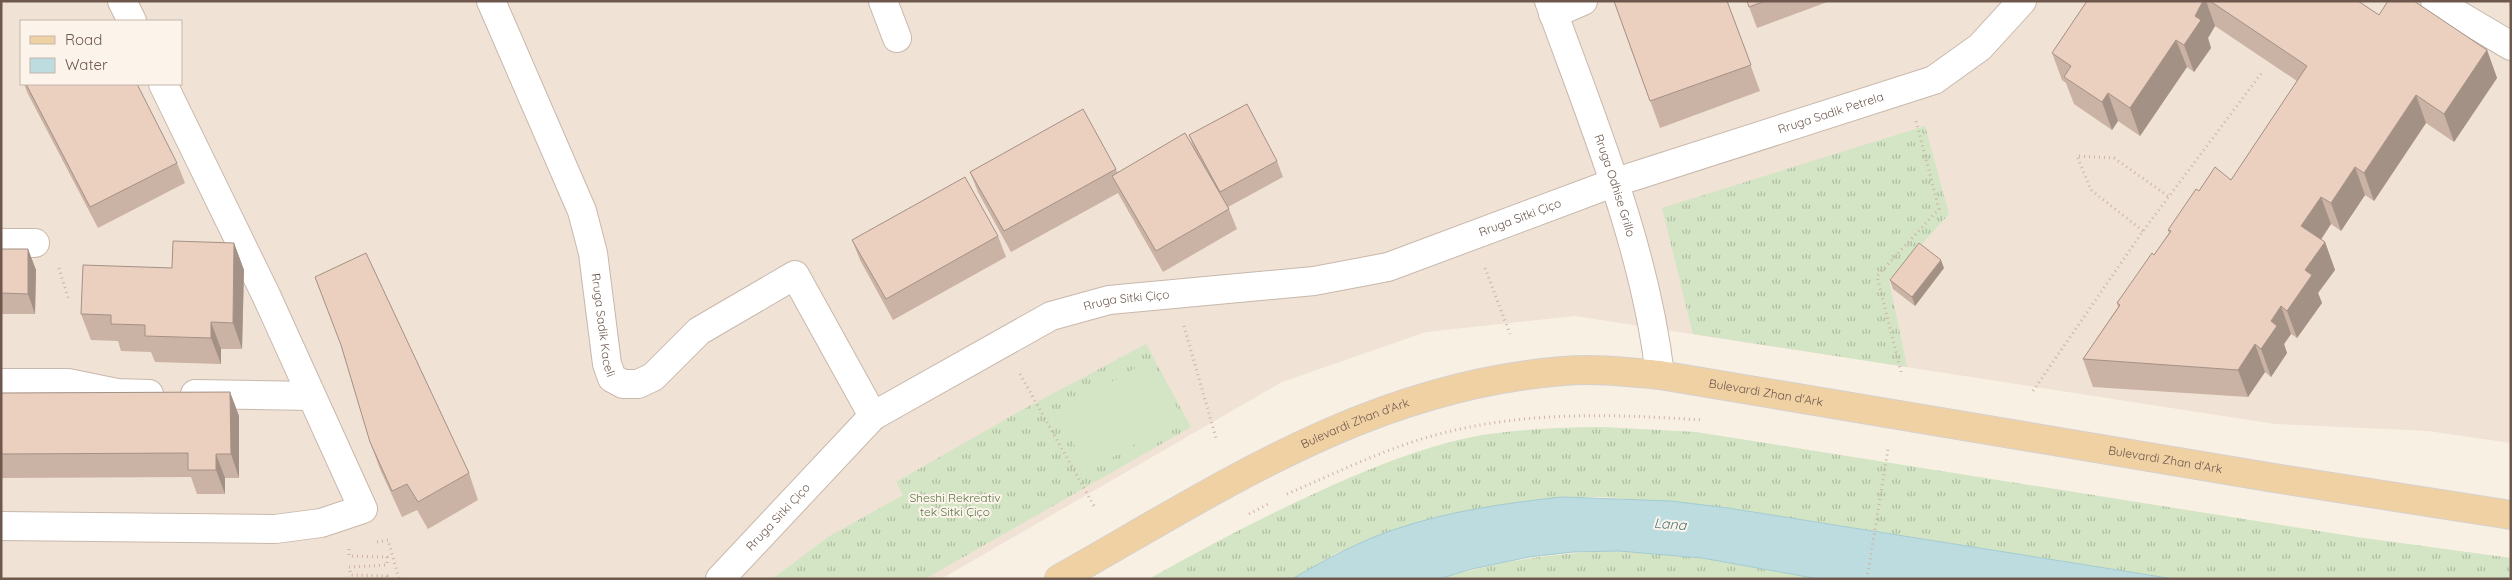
<svg xmlns="http://www.w3.org/2000/svg" width="2512" height="580" font-family="Quicksand,sans-serif">
<style>
.residential{fill:#f0e2d4;fill-rule:evenodd}
.grass{fill:url(#grass-tufts)}
.pitch{fill:#d3e5c5}
.water{fill:#bcdce0;stroke:#a3cbd0}
.lines{fill:none;stroke-linecap:round;stroke-linejoin:round}
.minor-casing{stroke:#c8b8ac;stroke-width:30}
.major-casing{stroke:#d6d0cd;stroke-width:30}
.path{stroke:#cfb2a3;stroke-width:3;stroke-dasharray:1 4;stroke-linecap:butt}
.minor{stroke:#fff;stroke-width:28}
.major{stroke:#f0d1a4;stroke-width:28}
.wall{fill:#cab2a4}
.shaded-wall{fill:#a49186}
.building{fill:#ebcfbf;stroke:#a49186}
.labels{text-anchor:middle;stroke-width:4;stroke-linejoin:round;paint-order:stroke}
.street-label{font-size:12px;fill:#6e584d;stroke:#fcf4ea}
.park-label{font-size:12px;fill:#59794a;stroke:#fcf4ea}
.water-label{font-size:14px;font-style:italic;fill:#477379;stroke:#fcf4ea}
</style>
<defs>
<pattern id="grass-tufts" width="24" height="20" patternUnits="userSpaceOnUse" patternTransform="scale(1.25)"><rect width="24" height="20" fill="#d3e5c5"/><path d="M3 7l-1-3M5 7V3M7 7l1-3M15 17l-1-3M17 17v-4M19 17l1-3" fill="none" stroke="#afbca2"/></pattern>
</defs>
<rect width="100%" height="100%" fill="#f9f0e4"/>
<path class="residential" d="M 1,1 L 2511,1 L 2511,443 L 2428,431 L 2275,424 L 1575,316 L 1426,332 L 1282,382 L 941,579 L 1,579 ZM 21,21 L 181,21 L 181,84 L 21,84 Z"/>
<path class="grass" d="M 1925,126 L 1949,214 L 1889,280 L 1907,367 L 1693,334 L 1662,208 Z
M 1146,344 L 1191,427 L 925,579 L 772,579 L 828,537 L 903,495 L 896,482 L 1022,410 Z
M 1603,427 L 1696,432 L 2357,537 L 2511,558 L 2511,579 L 2174,579 L 1728,508 L 1604,497 L 1562,497 L 1519,502 L 1396,529 L 1335,554 L 1292,579 L 1149,579 C 1214,542 1280,508 1349,478 C 1392,460 1436,443 1482,435 C 1523,429 1562,427 1603,427 Z
M 1619,551 L 1702,558 L 1819,579 L 1439,579 C 1498,561 1557,552 1619,551 Z"/>
<path class="pitch" d="M 1150,360 L 1182,417 L 1089,471 L 1056,413 Z"/>
<path class="water" d="M 1562,497 L 1671,501 L 1728,508 L 2174,579 L 1819,579 L 1702,558 L 1619,551 L 1573,552 L 1529,557 L 1472,569 L 1439,579 L 1292,579 C 1325,560 1359,541 1396,529 C 1449,511 1506,503 1562,497 Z"/>
<g class="lines">
<g class="minor-casing">
<g id="minor">
<path d="M 122,1 L 132,21"/>
<path id="s1" d="M 491,1 L 582,211 L 593,253 L 607,364 L 612,378 L 623,384 L 638,384 L 653,377 L 699,331 L 795,275 L 873,416"/>
<path d="M 883,1 L 897,38"/>
<path id="s2" d="M 1549,1 C 1593,123 1645,246 1660,375"/>
<path d="M 2435,1 L 2511,46"/>
<path d="M 1553,14 L 1583,1"/>
<path d="M 1,243 L 35,243"/>
<path d="M 1,383 L 68,383 L 117,393 L 149,394"/>
<path d="M 195,394 L 311,396"/>
<path d="M 1,526 L 275,529 L 321,523 L 363,509 L 266,295 L 163,84"/>
<path id="s3" d="M 720,579 L 873,416 L 1051,316 L 1109,300 L 1314,281 L 1388,267 L 1613,183 L 1934,80 L 1980,47 L 2022,1"/>
</g>
</g>
<g class="major-casing">
<g id="major">
<path id="s4" d="M 1059,579 C 1222,487 1370,386 1563,371 C 1595,368 1628,372 1660,375 L 2274,478 L 2511,515"/>
</g>
</g>
<path class="path" d="M 2143,231 L 2091,190 L 2077,156 L 2114,158 L 2168,196
M 59,268 L 69,301
M 1485,268 L 1510,334
M 1184,326 L 1216,438
M 1901,372 L 1877,276 L 1939,209 L 1916,121
M 1020,374 L 1094,506
M 2033,391 L 2143,231 L 2263,71
M 1287,494 C 1336,473 1386,448 1439,434 C 1526,411 1613,414 1702,420
M 1249,514 L 1270,503
M 377,542 L 388,540 L 399,579
M 349,549 L 349,556 L 387,557 L 387,565 L 349,567 L 351,575 L 387,576 L 387,579
M 1867,579 L 1888,449"/>
<use href="#minor" class="minor"/>
<use href="#major" class="major"/>
</g>
<path class="wall" d="M 1614,1 L 1727,1 L 1760,91 L 1660,128 Z
M 1747,1 L 1830,1 L 1757,28 Z
M 2087,1 L 2358,1 L 2379,15 L 2487,50 L 2497,78 L 2454,142 L 2426,123 L 2374,201 L 2365,195 L 2341,231 L 2331,224 L 2321,240 L 2325,242 L 2335,270 L 2318,293 L 2322,303 L 2297,338 L 2291,334 L 2284,344 L 2287,353 L 2271,377 L 2265,372 L 2248,397 L 2093,387 L 2083,359 L 2118,307 L 2117,303 L 2154,255 L 2169,233 L 2168,230 L 2199,191 L 2231,180 L 2297,81 L 2215,26 L 2208,38 L 2211,48 L 2194,72 L 2187,67 L 2140,136 L 2118,121 L 2112,130 L 2074,104 L 2066,83 L 2062,80 L 2052,53 Z
M 24,84 L 26,84 L 177,163 L 185,183 L 98,228 L 28,94 Z
M 1189,135 L 1277,161 L 1283,177 L 1228,207 L 1237,229 L 1163,272 L 1118,193 L 1011,252 L 978,192 L 970,172 L 1116,169 L 1117,172 L 1194,149 Z
M 998,236 L 1006,257 L 893,320 L 860,260 L 852,240 Z
M 234,243 L 244,270 L 242,349 L 221,349 L 221,364 L 155,362 L 151,352 L 121,351 L 118,341 L 91,340 L 81,314 L 172,268 Z
M 1,249 L 28,249 L 36,270 L 35,314 L 1,314 Z
M 1944,268 L 1915,306 L 1893,289 L 1890,280 Z
M 230,392 L 239,416 L 239,478 L 225,478 L 225,494 L 197,494 L 191,477 L 1,478 L 1,393 Z
M 370,442 L 469,473 L 478,500 L 428,529 L 417,510 L 402,517 L 380,469 Z"/>
<path class="shaded-wall" d="M 2203,1 L 2206,1 L 2215,26 L 2208,38 L 2211,48 L 2194,72 L 2184,45 L 2195,16 Z
M 2176,40 L 2187,67 L 2140,136 L 2130,108 Z
M 2487,50 L 2497,78 L 2454,142 L 2444,114 Z
M 2108,93 L 2118,121 L 2112,130 L 2102,102 Z
M 2416,95 L 2426,123 L 2374,201 L 2364,173 Z
M 2355,167 L 2365,195 L 2341,231 L 2331,203 Z
M 2321,197 L 2331,224 L 2311,254 L 2301,226 Z
M 2325,242 L 2335,270 L 2318,293 L 2322,303 L 2297,338 L 2287,311 L 2305,270 Z
M 234,243 L 244,270 L 242,349 L 233,323 Z
M 28,249 L 36,270 L 35,314 L 28,294 Z
M 1941,260 L 1944,268 L 1915,306 L 1912,297 Z
M 2281,306 L 2291,334 L 2284,344 L 2287,353 L 2271,377 L 2261,349 L 2271,321 Z
M 211,322 L 221,349 L 221,364 L 211,338 Z
M 2255,344 L 2265,372 L 2248,397 L 2238,370 Z
M 230,392 L 239,416 L 239,478 L 231,454 Z
M 216,454 L 225,478 L 225,494 L 216,470 Z"/>
<path class="building" d="M 1614,1 L 1727,1 L 1751,65 L 1650,101 Z
M 1747,1 L 1765,1 L 1749,7 Z
M 2087,1 L 2203,1 L 2195,16 L 2201,20 L 2184,45 L 2176,40 L 2130,108 L 2108,93 L 2102,102 L 2064,77 L 2071,66 L 2052,53 Z
M 2210,1 L 2358,1 L 2379,15 L 2388,1 L 2414,1 L 2487,50 L 2444,114 L 2416,95 L 2364,173 L 2355,167 L 2331,203 L 2321,197 L 2301,226 L 2325,242 L 2305,270 L 2312,275 L 2287,311 L 2281,306 L 2271,321 L 2277,326 L 2261,349 L 2255,344 L 2238,370 L 2083,359 L 2120,305 L 2117,303 L 2152,253 L 2154,255 L 2171,231 L 2168,230 L 2196,189 L 2199,191 L 2215,167 L 2231,180 L 2307,66 Z
M 26,84 L 137,84 L 177,163 L 90,207 Z
M 1247,104 L 1277,161 L 1220,192 L 1189,135 Z
M 1083,109 L 1116,169 L 1004,231 L 970,172 Z
M 1185,133 L 1229,209 L 1156,251 L 1112,176 Z
M 965,177 L 998,236 L 886,299 L 852,240 Z
M 173,241 L 234,243 L 233,323 L 211,322 L 211,338 L 145,336 L 145,325 L 111,324 L 111,315 L 81,314 L 83,265 L 172,268 Z
M 1919,243 L 1941,260 L 1912,297 L 1890,280 Z
M 1,249 L 28,249 L 28,294 L 1,293 Z
M 366,253 L 469,473 L 418,502 L 407,484 L 392,491 L 370,442 L 341,345 L 315,277 Z
M 230,392 L 231,454 L 216,454 L 216,470 L 188,470 L 188,453 L 1,454 L 1,393 Z"/>
<g class="labels">
<g class="street-label">
<text dy="4" stroke="none"><textPath href="#s3" startOffset="1238">Rruga Sadik Petrela</textPath></text>
<text dy="4" stroke="none"><textPath href="#s2" startOffset="196">Rruga Odhise Grillo</textPath></text>
<text dy="4" stroke="none"><textPath href="#s3" startOffset="910">Rruga Sitki Çiço</textPath></text>
<text dy="4" stroke="none"><textPath href="#s3" startOffset="505">Rruga Sitki Çiço</textPath></text>
<text dy="4" stroke="none"><textPath href="#s1" startOffset="345">Rruga Sadik Kaceli</textPath></text>
<text dy="4" stroke="none"><textPath href="#s4" startOffset="755">Bulevardi Zhan d'Ark</textPath></text>
<text dy="4" stroke="none"><textPath href="#s4" startOffset="335">Bulevardi Zhan d'Ark</textPath></text>
<text dy="4" stroke="none"><textPath href="#s4" startOffset="1160">Bulevardi Zhan d'Ark</textPath></text>
<text dy="4" stroke="none"><textPath href="#s3" startOffset="85">Rruga Sitki Çiço</textPath></text>
</g>
<g class="park-label">
<text x="955" y="502">Sheshi Rekreativ<tspan x="955" dy="14">tek Sitki Çiço</tspan></text>
</g>
<g class="water-label">
<text transform="translate(1670 524) rotate(4)" y="5">Lana</text>
</g>
</g>
<rect width="2512" height="580" fill="none" stroke="#6e584d" stroke-width="5"/>
<rect x="20" y="20" width="162" height="65" fill="#fcf4ea" stroke="#c3b6ab"/>
<rect x="30" y="36" width="25" height="8" fill="#f0d1a4" stroke="#c3b6ab"/>
<text x="65" y="45" font-size="15" fill="#6e584d">Road</text>
<rect x="30" y="58" width="25" height="15" fill="#bcdce0" stroke="#c3b6ab"/>
<text x="65" y="70" font-size="15" fill="#6e584d">Water</text>
</svg>
